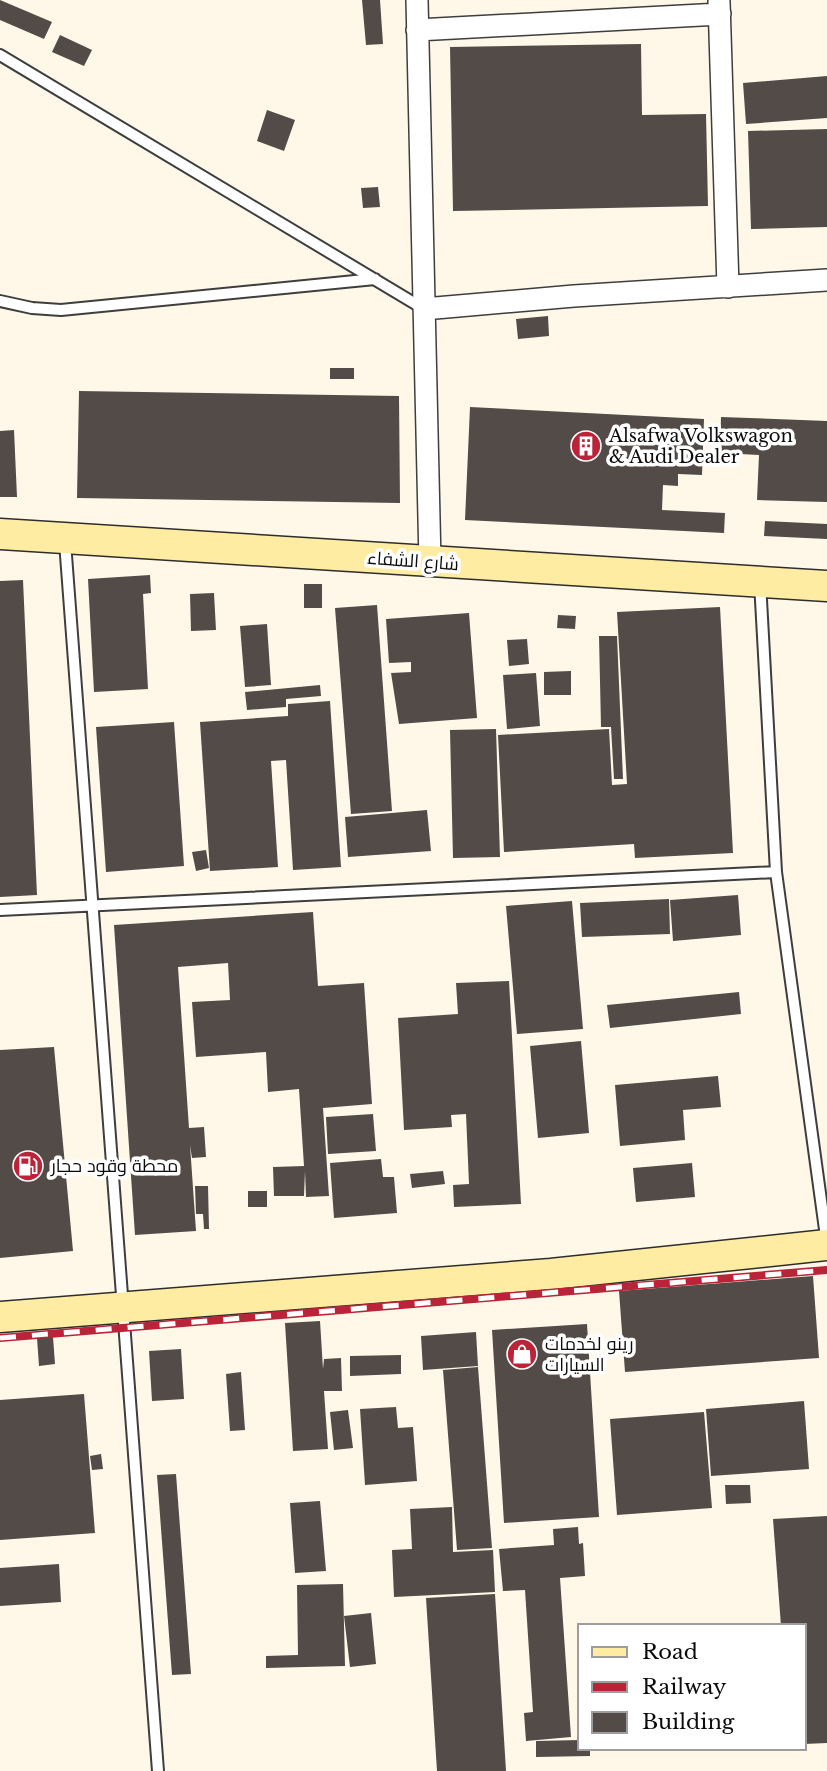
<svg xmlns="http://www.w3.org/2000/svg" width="827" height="1771" font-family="'Libre Baskerville',Cairo,serif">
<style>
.building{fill:#534b47}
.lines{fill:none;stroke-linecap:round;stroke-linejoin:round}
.lane-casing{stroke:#3e3e3e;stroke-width:14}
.street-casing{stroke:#3e3e3e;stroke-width:24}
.secondary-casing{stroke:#2d2d2d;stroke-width:33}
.lane{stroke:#fff;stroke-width:10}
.street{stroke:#fff;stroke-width:21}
.secondary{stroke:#ffeca3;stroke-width:30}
.rail-casing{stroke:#ba2338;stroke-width:8}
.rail{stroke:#fff;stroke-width:5;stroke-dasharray:16;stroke-linecap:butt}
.labels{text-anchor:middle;stroke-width:7;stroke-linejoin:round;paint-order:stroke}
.poi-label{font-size:18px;fill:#0b0b0b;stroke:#fff;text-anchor:start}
.street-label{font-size:18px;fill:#0b0b0b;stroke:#fff}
</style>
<rect width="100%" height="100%" fill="#fff8e8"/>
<path class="building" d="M 0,0 L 52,22 L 44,39 L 0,20 Z
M 362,0 L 380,0 L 383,44 L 366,45 Z
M 60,35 L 92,50 L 84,66 L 52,52 Z
M 641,44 L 642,115 L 706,114 L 708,206 L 453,211 L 450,47 Z
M 827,76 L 827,118 L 746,124 L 743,83 Z
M 267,110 L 295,120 L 284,151 L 257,141 Z
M 827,129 L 827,227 L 751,229 L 748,131 Z
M 378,187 L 380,207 L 363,208 L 361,188 Z
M 548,316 L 549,336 L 518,339 L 516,319 Z
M 330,368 L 354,368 L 354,379 L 330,379 Z
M 79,391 L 399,396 L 400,503 L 77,498 Z
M 470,407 L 704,419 L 702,475 L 678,474 L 678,486 L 663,485 L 662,510 L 725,513 L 724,533 L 465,520 Z
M 721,417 L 827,421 L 827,502 L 757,500 L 759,455 L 720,453 Z
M 14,430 L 17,497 L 0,497 L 0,431 Z
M 765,521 L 827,524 L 827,539 L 764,536 Z
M 150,575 L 151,593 L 143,594 L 148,689 L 94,692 L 88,579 Z
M 23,580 L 37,895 L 0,897 L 0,581 Z
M 304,584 L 322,584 L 322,608 L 304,608 Z
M 214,593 L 216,630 L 191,631 L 190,594 Z
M 377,605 L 392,811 L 351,814 L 335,608 Z
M 720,607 L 733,853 L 635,858 L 634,844 L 504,852 L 498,735 L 609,729 L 612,785 L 627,784 L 617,612 Z
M 469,613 L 477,718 L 399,724 L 391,673 L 411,672 L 411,662 L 389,663 L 386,619 Z
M 558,615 L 576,616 L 575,629 L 557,628 Z
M 267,624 L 271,685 L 245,687 L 240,626 Z
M 599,636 L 617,636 L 623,779 L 614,779 L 611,727 L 601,727 Z
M 527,639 L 529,664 L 509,666 L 507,640 Z
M 571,671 L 571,695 L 544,695 L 544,672 Z
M 536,673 L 540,726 L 507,729 L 503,675 Z
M 320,685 L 321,696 L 286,699 L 286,707 L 247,710 L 245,692 Z
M 330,701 L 341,867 L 293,870 L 286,760 L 271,761 L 278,867 L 210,871 L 200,722 L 288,716 L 288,704 Z
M 174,722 L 184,866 L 106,872 L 96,727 Z
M 496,729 L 500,857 L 453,858 L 450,730 Z
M 427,810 L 431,851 L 348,857 L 345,817 Z
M 206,850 L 209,868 L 196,871 L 192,852 Z
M 738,895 L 741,935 L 673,941 L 670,900 Z
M 669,899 L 670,934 L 582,937 L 580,903 Z
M 572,901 L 583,1029 L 517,1034 L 506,906 Z
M 313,912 L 318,986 L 364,983 L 372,1104 L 323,1108 L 329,1196 L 306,1197 L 305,1171 L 304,1196 L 274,1196 L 273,1167 L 304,1166 L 299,1089 L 268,1092 L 266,1052 L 196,1057 L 192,1002 L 230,1000 L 228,963 L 178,967 L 189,1128 L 204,1127 L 206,1157 L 192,1158 L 190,1145 L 196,1231 L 135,1235 L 114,925 Z
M 509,981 L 521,1204 L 454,1207 L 453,1185 L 469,1184 L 466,1114 L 451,1115 L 452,1127 L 404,1130 L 398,1018 L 458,1014 L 456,983 Z
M 739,992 L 741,1014 L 610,1028 L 607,1005 Z
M 581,1041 L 589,1133 L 538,1138 L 530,1046 Z
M 54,1047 L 73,1251 L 0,1258 L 0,1050 Z
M 718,1076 L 721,1107 L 683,1110 L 685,1140 L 620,1146 L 615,1085 Z
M 373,1114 L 376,1151 L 328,1154 L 326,1117 Z
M 381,1159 L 383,1177 L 394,1177 L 397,1213 L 334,1218 L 330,1163 Z
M 692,1163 L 695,1197 L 636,1202 L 633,1168 Z
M 443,1171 L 445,1184 L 412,1188 L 410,1174 Z
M 195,1186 L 208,1186 L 209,1229 L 204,1229 L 203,1214 L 196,1214 Z
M 248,1191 L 267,1191 L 267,1207 L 248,1207 Z
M 813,1276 L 819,1358 L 625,1372 L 619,1291 Z
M 320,1321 L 323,1369 L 324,1359 L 341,1358 L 342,1391 L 324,1391 L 328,1449 L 293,1451 L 285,1323 Z
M 587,1324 L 599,1517 L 504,1523 L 492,1330 Z
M 476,1332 L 478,1366 L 423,1370 L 421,1336 Z
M 53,1337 L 55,1364 L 39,1366 L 37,1338 Z
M 181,1349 L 184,1399 L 152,1401 L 149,1351 Z
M 401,1355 L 401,1374 L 350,1376 L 350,1356 Z
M 478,1367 L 492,1548 L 457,1550 L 443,1370 Z
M 241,1372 L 245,1430 L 230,1431 L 226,1374 Z
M 84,1394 L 95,1533 L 0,1540 L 0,1400 Z
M 804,1401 L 809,1469 L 711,1476 L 706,1409 Z
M 396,1407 L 398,1428 L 413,1427 L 417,1481 L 365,1485 L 360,1409 Z
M 348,1410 L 353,1448 L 334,1450 L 330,1412 Z
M 704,1412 L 712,1508 L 617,1515 L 610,1419 Z
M 101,1454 L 103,1469 L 92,1470 L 90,1456 Z
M 176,1474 L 191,1674 L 172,1675 L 157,1475 Z
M 725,1485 L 750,1485 L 751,1503 L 726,1504 Z
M 320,1501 L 326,1571 L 295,1573 L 290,1503 Z
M 452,1507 L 453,1552 L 493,1550 L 495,1592 L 394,1597 L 392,1550 L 412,1549 L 410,1509 Z
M 827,1516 L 827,1743 L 804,1744 L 804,1626 L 781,1626 L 773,1519 Z
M 578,1527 L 579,1544 L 583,1543 L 585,1576 L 560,1578 L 571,1737 L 526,1741 L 524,1713 L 533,1712 L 525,1590 L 503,1591 L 499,1549 L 554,1545 L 553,1529 Z
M 59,1564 L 61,1602 L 0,1606 L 0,1568 Z
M 343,1584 L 345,1666 L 266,1668 L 266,1656 L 298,1655 L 297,1585 Z
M 495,1594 L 506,1771 L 437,1771 L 426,1598 Z
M 371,1613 L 376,1664 L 350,1667 L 344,1616 Z
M 580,1740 L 580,1748 L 590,1748 L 590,1756 L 536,1757 L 536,1741 Z"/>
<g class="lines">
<g class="lane-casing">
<path id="lane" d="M 0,55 L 424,309
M 0,301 L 32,308 L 61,310 L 375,279
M 65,542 L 158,1771
M 760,582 L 776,872 L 827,1244
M 0,910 L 776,872"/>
</g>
<g class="street-casing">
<path id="street" d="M 417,0 L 430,562
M 719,2 L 728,287
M 417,30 L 720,14
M 424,309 L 574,296 L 827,280"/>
</g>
<g class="secondary-casing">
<path id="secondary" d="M 0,534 L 827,586
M 0,1317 L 551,1274 L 827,1245"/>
</g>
<use href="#lane" class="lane"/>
<use href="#street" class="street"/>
<use href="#secondary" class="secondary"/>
<g class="rail-casing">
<path id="rail" d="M 0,1338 L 827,1270"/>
</g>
<use href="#rail" class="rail"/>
</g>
<defs>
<g id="building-disc" transform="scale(1.575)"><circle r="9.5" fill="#ba2338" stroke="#fff"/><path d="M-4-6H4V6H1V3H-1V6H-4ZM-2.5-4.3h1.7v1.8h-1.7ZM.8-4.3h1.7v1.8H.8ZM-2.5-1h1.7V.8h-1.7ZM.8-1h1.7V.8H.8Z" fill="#fff"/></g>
<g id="fuel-disc" transform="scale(1.575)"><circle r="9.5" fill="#ba2338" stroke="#fff"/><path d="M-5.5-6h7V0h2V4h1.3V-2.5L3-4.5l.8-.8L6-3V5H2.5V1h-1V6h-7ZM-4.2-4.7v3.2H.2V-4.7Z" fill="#fff"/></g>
<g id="shop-disc" transform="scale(1.575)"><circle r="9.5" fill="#ba2338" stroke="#fff"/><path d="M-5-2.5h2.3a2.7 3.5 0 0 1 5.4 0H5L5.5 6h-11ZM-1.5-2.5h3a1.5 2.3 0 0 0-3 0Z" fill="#fff"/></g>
</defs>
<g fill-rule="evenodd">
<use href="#building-disc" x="586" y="446"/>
<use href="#fuel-disc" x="28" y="1166"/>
<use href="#shop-disc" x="522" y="1354"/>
</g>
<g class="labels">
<g class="poi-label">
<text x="609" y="442">Alsafwa Volkswagon<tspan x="609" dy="21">&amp; Audi Dealer</tspan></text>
<text x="51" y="1172">محطة وقود حجار</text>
<text x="545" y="1350">رينو لخدمات<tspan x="545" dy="21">السيارات</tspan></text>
</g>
<g class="street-label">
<text transform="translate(413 561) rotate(4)" y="6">شارع الشفاء</text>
</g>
</g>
<rect x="578" y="1624" width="228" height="126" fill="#ffffff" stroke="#9d9d9d" stroke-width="2"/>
<rect x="592" y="1647" width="35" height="10" fill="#ffeca3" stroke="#9d9d9d" stroke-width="2"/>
<text x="642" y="1659" font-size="21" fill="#0b0b0b">Road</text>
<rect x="592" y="1682" width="35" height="10" fill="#ba2338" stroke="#9d9d9d" stroke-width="2"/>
<text x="642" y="1694" font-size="21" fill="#0b0b0b">Railway</text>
<rect x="592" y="1712" width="35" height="21" fill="#534b47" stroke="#9d9d9d" stroke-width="2"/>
<text x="642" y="1729" font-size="21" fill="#0b0b0b">Building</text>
</svg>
